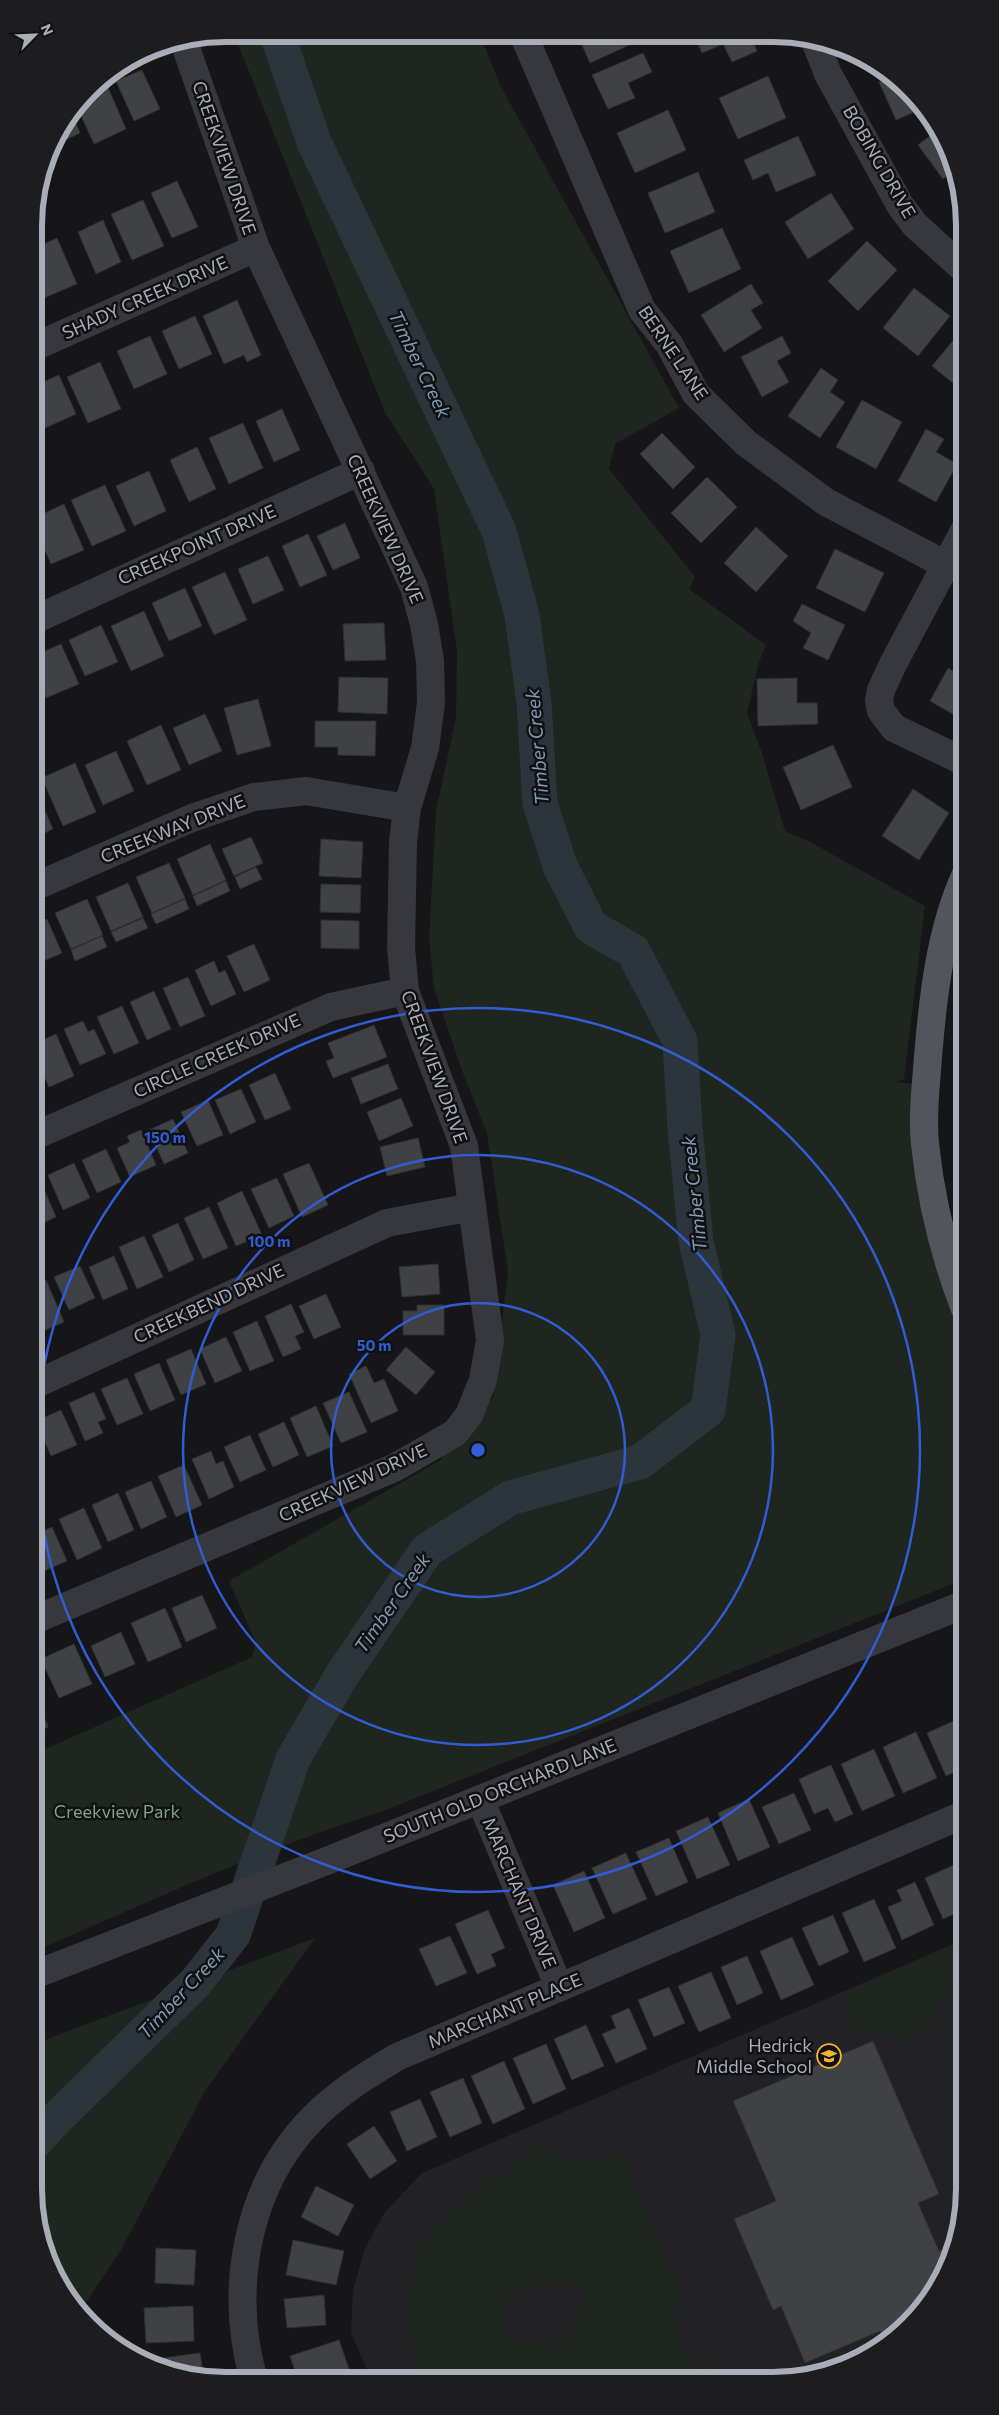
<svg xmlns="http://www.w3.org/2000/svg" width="999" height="2415" font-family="Commissioner,sans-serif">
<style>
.built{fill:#222225}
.green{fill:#1e261f;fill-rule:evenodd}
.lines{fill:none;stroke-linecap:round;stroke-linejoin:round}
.river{stroke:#2c353c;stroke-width:35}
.building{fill:#404145;stroke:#303034}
.minor{stroke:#37383d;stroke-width:28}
.major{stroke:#53555c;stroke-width:28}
.ring{fill:none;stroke:#325cd3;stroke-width:2.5}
.labels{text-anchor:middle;stroke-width:5;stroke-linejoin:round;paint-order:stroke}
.street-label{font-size:18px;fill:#a8adb8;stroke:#111113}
.park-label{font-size:18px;fill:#7fa381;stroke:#111113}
.poi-label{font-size:18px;fill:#a8adb8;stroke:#111113;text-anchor:end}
.water-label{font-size:19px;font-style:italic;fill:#7f9bb3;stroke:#111113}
.rim{fill:none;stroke:#a8adb8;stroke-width:6}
.centre{fill:#325cd3;stroke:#111113;stroke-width:2.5}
.ring-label{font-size:15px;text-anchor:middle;font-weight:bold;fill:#325cd3;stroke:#111113;stroke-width:5;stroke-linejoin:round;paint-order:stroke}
</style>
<rect width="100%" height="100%" fill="#161618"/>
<path class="built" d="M 965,1939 L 965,2202 L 951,2263 L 918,2316 L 870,2355 L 823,2375 L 370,2377 L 351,2333 L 353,2290 L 365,2248 L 385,2212 L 422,2173 Z"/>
<path class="green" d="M 234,34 L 480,35 L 500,85 L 679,408 L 615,444 L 609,469 L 695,577 L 689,589 L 766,645 L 759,662 L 747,713 L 762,753 L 785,831 L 810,842 L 925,906 L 904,1079 L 895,1082 L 914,1084 L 935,1257 L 965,1330 L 965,1579 L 386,1810 C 265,1848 150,1901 34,1952 L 34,1754 L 252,1657 L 256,1643 L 229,1581 L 439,1461 L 493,1397 L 508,1272 L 487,1133 L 461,1068 L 434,988 L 429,939 L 436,811 L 456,717 L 457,651 L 434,489 L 385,412 Z
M 315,1938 L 205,2091 L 121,2250 L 80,2311 L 60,2286 L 40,2239 L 34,2190 L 34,2044 Z
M 965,1942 L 965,1981 C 941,1996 932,2010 922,2037 L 915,2041 L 878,2032 L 856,2037 L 844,1993 Z
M 965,2035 L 965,2083 L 959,2061 Z
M 540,2146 C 578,2163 583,2166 622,2151 L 624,2160 L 686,2305 L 670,2313 L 695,2372 L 706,2367 L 698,2349 L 702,2348 L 713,2375 L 424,2377 L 414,2352 L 406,2299 L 421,2244 L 448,2214 ZM 576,2280 L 587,2306 L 565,2335 L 567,2342 L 551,2349 L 548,2342 L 511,2338 L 500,2313 C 516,2290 549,2279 576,2280 Z"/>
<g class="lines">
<path class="river" d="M 34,2143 L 56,2119 L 195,1983 L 233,1935 L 293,1759 L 342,1675 L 427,1550 L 510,1498 L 640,1462 L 708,1410 L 718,1335 L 696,1241 L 685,1128 L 680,1041 L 633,951 L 591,927 L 560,866 L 540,803 L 534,703 L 522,615 L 499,531 L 314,142 L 277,34"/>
</g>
<path class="building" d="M 578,36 L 636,36 L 638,41 L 590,63 Z
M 695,37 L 751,37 L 757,51 L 732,62 L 723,44 L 702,53 Z
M 643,53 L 652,72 L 628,83 L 635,98 L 608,109 L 592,75 Z
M 142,70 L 160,109 L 134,121 L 116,81 Z
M 768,76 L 786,118 L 738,139 L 719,98 Z
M 891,77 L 909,90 L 923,108 L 896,120 L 879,82 Z
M 107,85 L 126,129 L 94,144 L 78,109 L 91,92 Z
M 668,110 L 686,150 L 635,173 L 617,133 Z
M 73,116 L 80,133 L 55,145 L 53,141 Z
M 939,129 L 956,169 L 943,179 L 918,145 Z
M 798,136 L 816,175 L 776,192 L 768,173 L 753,180 L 744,160 Z
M 698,172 L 715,212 L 665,233 L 648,193 Z
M 177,181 L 198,227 L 172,238 L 151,193 Z
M 831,193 L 854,229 L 808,259 L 785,222 Z
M 143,200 L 164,246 L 132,260 L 111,214 Z
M 103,220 L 121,262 L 96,274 L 78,232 Z
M 722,228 L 741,269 L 689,293 L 670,251 Z
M 57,238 L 77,284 L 44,298 L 34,275 L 34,249 Z
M 867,241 L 897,270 L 858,311 L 828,281 Z
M 751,284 L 763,303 L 751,310 L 762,328 L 724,352 L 701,315 Z
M 914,288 L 950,316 L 918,356 L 883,328 Z
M 237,300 L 261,355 L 247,362 L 244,355 L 224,364 L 203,316 Z
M 195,316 L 212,354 L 179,369 L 162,331 Z
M 965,326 L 965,393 L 932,366 Z
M 150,336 L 167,374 L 134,389 L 117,351 Z
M 782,336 L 791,353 L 777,361 L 789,382 L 762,397 L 741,357 Z
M 100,362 L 121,409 L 88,423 L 67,377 Z
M 821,368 L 838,380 L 830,392 L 845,402 L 820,438 L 788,416 Z
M 59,375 L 76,414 L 43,429 L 34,409 L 34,386 Z
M 862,400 L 902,422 L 876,469 L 836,447 Z
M 282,409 L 300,450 L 274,462 L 256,421 Z
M 243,423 L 263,468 L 229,484 L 209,438 Z
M 926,429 L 944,439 L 936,452 L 957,464 L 936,502 L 898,481 Z
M 662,433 L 695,467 L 673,489 L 640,454 Z
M 197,447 L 216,489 L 189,502 L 170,460 Z
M 149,471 L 166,511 L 134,526 L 116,486 Z
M 707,477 L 737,507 L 701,543 L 671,513 Z
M 105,485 L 126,531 L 92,546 L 71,500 Z
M 64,504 L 84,550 L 51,564 L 34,526 L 34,518 Z
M 345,523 L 360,558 L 333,570 L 317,536 Z
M 756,527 L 788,556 L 756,592 L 724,563 Z
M 308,534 L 327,575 L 300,587 L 282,546 Z
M 835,549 L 884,573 L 865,612 L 816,588 Z
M 268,556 L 284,590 L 253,604 L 238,569 Z
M 225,572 L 247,620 L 214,635 L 192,587 Z
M 185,588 L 202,626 L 169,641 L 152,603 Z
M 802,604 L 845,625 L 828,660 L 803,648 L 811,633 L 793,621 Z
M 144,611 L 164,656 L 131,671 L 111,626 Z
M 384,623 L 386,660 L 345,661 L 343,624 Z
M 101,625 L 118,662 L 85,676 L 69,640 Z
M 965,633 L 965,651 L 958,647 Z
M 61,644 L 79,684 L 46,698 L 34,670 L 34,656 Z
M 962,662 L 965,663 L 965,721 L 930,701 L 948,668 L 956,673 Z
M 339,677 L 388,678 L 387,714 L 338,712 Z
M 797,678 L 797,703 L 817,703 L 818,724 L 758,726 L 757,679 Z
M 258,699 L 271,746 L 237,755 L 224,708 Z
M 205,714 L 222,751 L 189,765 L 173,728 Z
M 315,721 L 376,721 L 375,756 L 338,755 L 338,747 L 315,747 Z
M 161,725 L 181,770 L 147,785 L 127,741 Z
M 833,745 L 852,787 L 801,810 L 783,767 Z
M 116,751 L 134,791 L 103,805 L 85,765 Z
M 75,763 L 96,812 L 63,826 L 42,778 Z
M 34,786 L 53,829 L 34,838 Z
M 913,789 L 949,813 L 919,860 L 882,836 Z
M 251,837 L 263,863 L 234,876 L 222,849 Z
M 321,839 L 363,842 L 361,878 L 319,876 Z
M 210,844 L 226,880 L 193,895 L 177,859 Z
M 169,863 L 185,898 L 152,913 L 136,877 Z
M 256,867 L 262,879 L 240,889 L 235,877 Z
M 226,881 L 230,891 L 197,906 L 193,896 Z
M 128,883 L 143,917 L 111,931 L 96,897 Z
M 321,884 L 361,885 L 360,913 L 320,912 Z
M 87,899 L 103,935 L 71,949 L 55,913 Z
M 185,899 L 189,909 L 156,924 L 151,914 Z
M 143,918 L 148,928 L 116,942 L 111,932 Z
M 47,919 L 62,953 L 34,965 L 34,925 Z
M 321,920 L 359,921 L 359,949 L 321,948 Z
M 102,936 L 107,947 L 75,961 L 71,950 Z
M 254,944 L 270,980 L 244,992 L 227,956 Z
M 214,961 L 219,973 L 225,970 L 236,994 L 211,1006 L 195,970 Z
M 188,977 L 205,1016 L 180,1027 L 163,988 Z
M 154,991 L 171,1029 L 147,1040 L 130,1002 Z
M 122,1006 L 139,1043 L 114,1054 L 97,1017 Z
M 83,1021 L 88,1032 L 94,1029 L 106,1054 L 80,1065 L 64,1029 Z
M 374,1025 L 387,1057 L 333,1078 L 326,1061 L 334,1058 L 328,1043 Z
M 56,1034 L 74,1076 L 49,1087 L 34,1054 L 34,1044 Z
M 388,1064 L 398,1089 L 361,1104 L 351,1078 Z
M 34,1070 L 41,1085 L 34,1088 Z
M 275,1073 L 291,1109 L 265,1120 L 249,1085 Z
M 241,1089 L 256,1122 L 230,1134 L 215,1100 Z
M 401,1098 L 413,1126 L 379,1141 L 367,1112 Z
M 208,1100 L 223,1135 L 197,1146 L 181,1112 Z
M 173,1119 L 188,1153 L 164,1164 L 149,1130 Z
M 141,1130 L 156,1165 L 130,1177 L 117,1148 L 130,1142 L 127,1136 Z
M 418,1138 L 425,1167 L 387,1176 L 380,1147 Z
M 106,1149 L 121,1182 L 97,1193 L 82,1160 Z
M 74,1163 L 90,1198 L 63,1210 L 48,1175 Z
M 309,1163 L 328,1205 L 302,1217 L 283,1174 Z
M 277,1178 L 294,1216 L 269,1228 L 251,1189 Z
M 40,1180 L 56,1217 L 34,1227 L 34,1182 Z
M 242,1191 L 262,1235 L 236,1246 L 217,1203 Z
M 209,1207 L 228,1248 L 203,1259 L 184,1218 Z
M 178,1223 L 194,1260 L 169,1272 L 152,1235 Z
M 144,1236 L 163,1277 L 137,1289 L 119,1247 Z
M 114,1256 L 128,1289 L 103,1300 L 89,1267 Z
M 438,1264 L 440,1294 L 402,1297 L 399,1267 Z
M 80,1266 L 95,1298 L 69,1310 L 54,1277 Z
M 46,1280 L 64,1322 L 39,1333 L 34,1321 L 34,1285 Z
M 326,1294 L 341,1327 L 314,1339 L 299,1306 Z
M 291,1304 L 304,1332 L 295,1336 L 301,1349 L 283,1357 L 265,1316 Z
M 417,1305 L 444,1305 L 444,1335 L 403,1335 L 403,1311 L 417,1311 Z
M 257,1321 L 274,1361 L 250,1371 L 233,1332 Z
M 226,1337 L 242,1371 L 215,1383 L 200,1349 Z
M 406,1347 L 435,1372 L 416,1395 L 386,1370 Z
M 191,1349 L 206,1384 L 181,1395 L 166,1360 Z
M 159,1363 L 175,1400 L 150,1411 L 134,1374 Z
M 366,1366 L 374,1383 L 384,1379 L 398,1411 L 371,1423 L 349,1374 Z
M 127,1378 L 143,1414 L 117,1425 L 101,1389 Z
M 94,1392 L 106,1419 L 98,1422 L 103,1433 L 85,1441 L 69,1403 Z
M 349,1392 L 367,1432 L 341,1443 L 323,1403 Z
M 316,1406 L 333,1446 L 307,1457 L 290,1418 Z
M 61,1410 L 77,1445 L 51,1456 L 36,1421 Z
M 284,1422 L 299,1455 L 273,1467 L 258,1434 Z
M 250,1435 L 266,1470 L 240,1482 L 224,1447 Z
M 34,1436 L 45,1461 L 34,1466 Z
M 211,1451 L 216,1464 L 223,1461 L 234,1487 L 209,1499 L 192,1459 Z
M 184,1465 L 202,1505 L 176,1517 L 158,1476 Z
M 151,1481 L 167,1517 L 141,1529 L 125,1492 Z
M 118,1493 L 134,1530 L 108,1542 L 92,1505 Z
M 84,1508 L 102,1548 L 77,1560 L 59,1519 Z
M 52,1527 L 67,1561 L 44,1571 L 34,1550 L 34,1535 Z
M 202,1595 L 217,1628 L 186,1642 L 172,1608 Z
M 165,1608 L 182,1647 L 148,1662 L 131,1623 Z
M 121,1632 L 135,1664 L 105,1677 L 91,1646 Z
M 74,1644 L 92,1684 L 59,1698 L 41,1659 Z
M 34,1691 L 48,1727 L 36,1732 L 34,1727 Z
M 958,1719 L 965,1734 L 965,1767 L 946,1776 L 927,1733 Z
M 916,1732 L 937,1778 L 903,1793 L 883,1747 Z
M 874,1749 L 895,1796 L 862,1811 L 841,1764 Z
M 831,1765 L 853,1814 L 835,1822 L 828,1808 L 814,1814 L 799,1779 Z
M 794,1793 L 811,1830 L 779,1844 L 762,1807 Z
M 749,1799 L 770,1847 L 738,1861 L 718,1813 Z
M 708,1817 L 730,1865 L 697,1879 L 676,1831 Z
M 669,1838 L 688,1882 L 656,1896 L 636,1852 Z
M 626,1853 L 647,1899 L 613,1914 L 592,1868 Z
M 956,1864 L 965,1884 L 965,1909 L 943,1919 L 925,1878 Z
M 584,1871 L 605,1918 L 574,1932 L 553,1885 Z
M 915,1882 L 934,1925 L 902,1940 L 888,1907 L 902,1901 L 897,1890 Z
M 874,1899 L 896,1948 L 864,1962 L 842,1913 Z
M 488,1910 L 505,1948 L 491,1954 L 496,1966 L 477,1974 L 455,1924 Z
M 833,1915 L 849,1952 L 819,1966 L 802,1928 Z
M 450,1936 L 467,1973 L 436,1986 L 419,1949 Z
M 792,1937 L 814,1985 L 781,2000 L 760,1951 Z
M 747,1956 L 763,1993 L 737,2005 L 721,1967 Z
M 711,1972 L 731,2018 L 699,2032 L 678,1986 Z
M 669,1987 L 685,2023 L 654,2037 L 638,2000 Z
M 629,2008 L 647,2049 L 616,2063 L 602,2034 L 616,2028 L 611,2016 Z
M 586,2025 L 604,2066 L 572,2080 L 554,2039 Z
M 873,2041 L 939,2194 L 918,2203 L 939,2251 L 955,2245 L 951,2263 L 918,2316 L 885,2343 L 880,2331 L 805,2363 L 781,2306 L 773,2310 L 734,2219 L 776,2201 L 733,2101 Z
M 546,2044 L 566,2089 L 533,2104 L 513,2058 Z
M 504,2061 L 525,2109 L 493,2124 L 471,2076 Z
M 463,2078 L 482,2123 L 450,2137 L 430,2092 Z
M 420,2099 L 437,2137 L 407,2151 L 390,2112 Z
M 374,2126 L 397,2161 L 370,2179 L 347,2144 Z
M 316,2186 L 354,2205 L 338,2236 L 301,2217 Z
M 293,2240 L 344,2251 L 336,2285 L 286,2275 Z
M 156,2248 L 196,2250 L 194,2285 L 155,2283 Z
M 324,2295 L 326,2325 L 287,2328 L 284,2299 Z
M 193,2306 L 194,2341 L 146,2343 L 144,2308 Z
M 339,2340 L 350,2372 L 335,2377 L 297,2377 L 290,2356 Z
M 200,2353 L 204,2378 L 188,2378 L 149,2364 L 148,2360 Z"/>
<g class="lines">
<path class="minor" d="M 524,36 L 642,310 L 669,344 L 696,394 L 746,443 L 826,502 L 946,565
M 814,38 L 828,74 L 900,205 L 915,225 L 965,270
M 34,347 L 256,248
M 34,620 L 361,471
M 965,762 L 894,728 L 881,711 L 879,701 L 881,690 L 893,664 L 965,529
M 34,887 L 192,818 L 254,797 L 306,791 L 407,808
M 34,1136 L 331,1007 L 405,991
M 34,1385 L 387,1223 L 472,1207
M 34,1620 L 394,1468 L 455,1433 L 469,1415 L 483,1380 L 490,1340 L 464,1146 L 405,991 L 401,948 L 403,842 L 407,808 L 425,748 L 431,703 L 430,661 L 424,624 L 414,587 L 256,248 L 184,42
M 480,1799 L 559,1987
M 34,1975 L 329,1860 L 965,1604
M 253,2377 C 229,2289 246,2186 312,2119 C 337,2093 367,2075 397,2057 L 965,1814"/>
<path class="major" d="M 965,1309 C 944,1255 931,1201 925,1144 C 922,1115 926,1085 928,1057 C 933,996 940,932 965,876"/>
</g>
<g class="ring">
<circle cx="478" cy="1450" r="147"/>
<circle cx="478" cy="1450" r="295"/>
<circle cx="478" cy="1450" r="442"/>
</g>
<defs>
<g id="school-ring" transform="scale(1.25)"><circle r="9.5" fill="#111113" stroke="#f2b134" stroke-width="1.5"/><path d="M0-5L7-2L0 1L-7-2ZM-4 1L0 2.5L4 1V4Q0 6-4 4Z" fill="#f2b134"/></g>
</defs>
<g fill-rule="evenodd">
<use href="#school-ring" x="829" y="2056"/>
</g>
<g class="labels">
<g class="street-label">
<text transform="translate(224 158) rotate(71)" y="6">CREEKVIEW DRIVE</text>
<text transform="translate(879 162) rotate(60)" y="6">BOBING DRIVE</text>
<text transform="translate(145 298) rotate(-24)" y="6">SHADY CREEK DRIVE</text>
<text transform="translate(673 353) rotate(56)" y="6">BERNE LANE</text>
<text transform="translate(385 529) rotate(66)" y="6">CREEKVIEW DRIVE</text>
<text transform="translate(197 545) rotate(-24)" y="6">CREEKPOINT DRIVE</text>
<text transform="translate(173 829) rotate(-22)" y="6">CREEKWAY DRIVE</text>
<text transform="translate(217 1056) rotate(-24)" y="6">CIRCLE CREEK DRIVE</text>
<text transform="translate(434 1067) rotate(70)" y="6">CREEKVIEW DRIVE</text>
<text transform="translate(209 1304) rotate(-25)" y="6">CREEKBEND DRIVE</text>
<text transform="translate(353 1483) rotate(-25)" y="6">CREEKVIEW DRIVE</text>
<text transform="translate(500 1791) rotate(-22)" y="6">SOUTH OLD ORCHARD LANE</text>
<text transform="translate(519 1893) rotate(67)" y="6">MARCHANT DRIVE</text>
<text transform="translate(505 2011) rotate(-23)" y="6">MARCHANT PLACE</text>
</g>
<g class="park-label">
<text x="117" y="1818">Creekview Park</text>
</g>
<g class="poi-label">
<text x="812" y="2052">Hedrick<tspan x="812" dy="21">Middle School</tspan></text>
</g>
<g class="water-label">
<text transform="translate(420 364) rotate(64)" y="7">Timber Creek</text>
<text transform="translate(537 747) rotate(-95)" y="7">Timber Creek</text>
<text transform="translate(694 1194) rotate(-96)" y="7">Timber Creek</text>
<text transform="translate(392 1603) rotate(-55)" y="7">Timber Creek</text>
<text transform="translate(181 1993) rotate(-47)" y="7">Timber Creek</text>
</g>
</g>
<path d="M0 0H999V2415H0ZM225 42H773A183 183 0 0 1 956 225V2189A183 183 0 0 1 773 2372H225A183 183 0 0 1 42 2189V225A183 183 0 0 1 225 42Z" fill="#1d1d20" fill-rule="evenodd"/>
<path class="rim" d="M225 42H773A183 183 0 0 1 956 225V2189A183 183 0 0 1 773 2372H225A183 183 0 0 1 42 2189V225A183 183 0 0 1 225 42Z"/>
<circle cx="478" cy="1450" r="8" class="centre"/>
<g class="ring-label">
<text x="165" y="1143">150 m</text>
<text x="269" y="1247">100 m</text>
<text x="374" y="1351">50 m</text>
</g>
<g transform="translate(35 35) rotate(66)" stroke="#111113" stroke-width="4" paint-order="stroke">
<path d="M0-4L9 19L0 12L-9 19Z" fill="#a8adb8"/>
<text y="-8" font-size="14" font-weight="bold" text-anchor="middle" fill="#a8adb8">N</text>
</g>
</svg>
